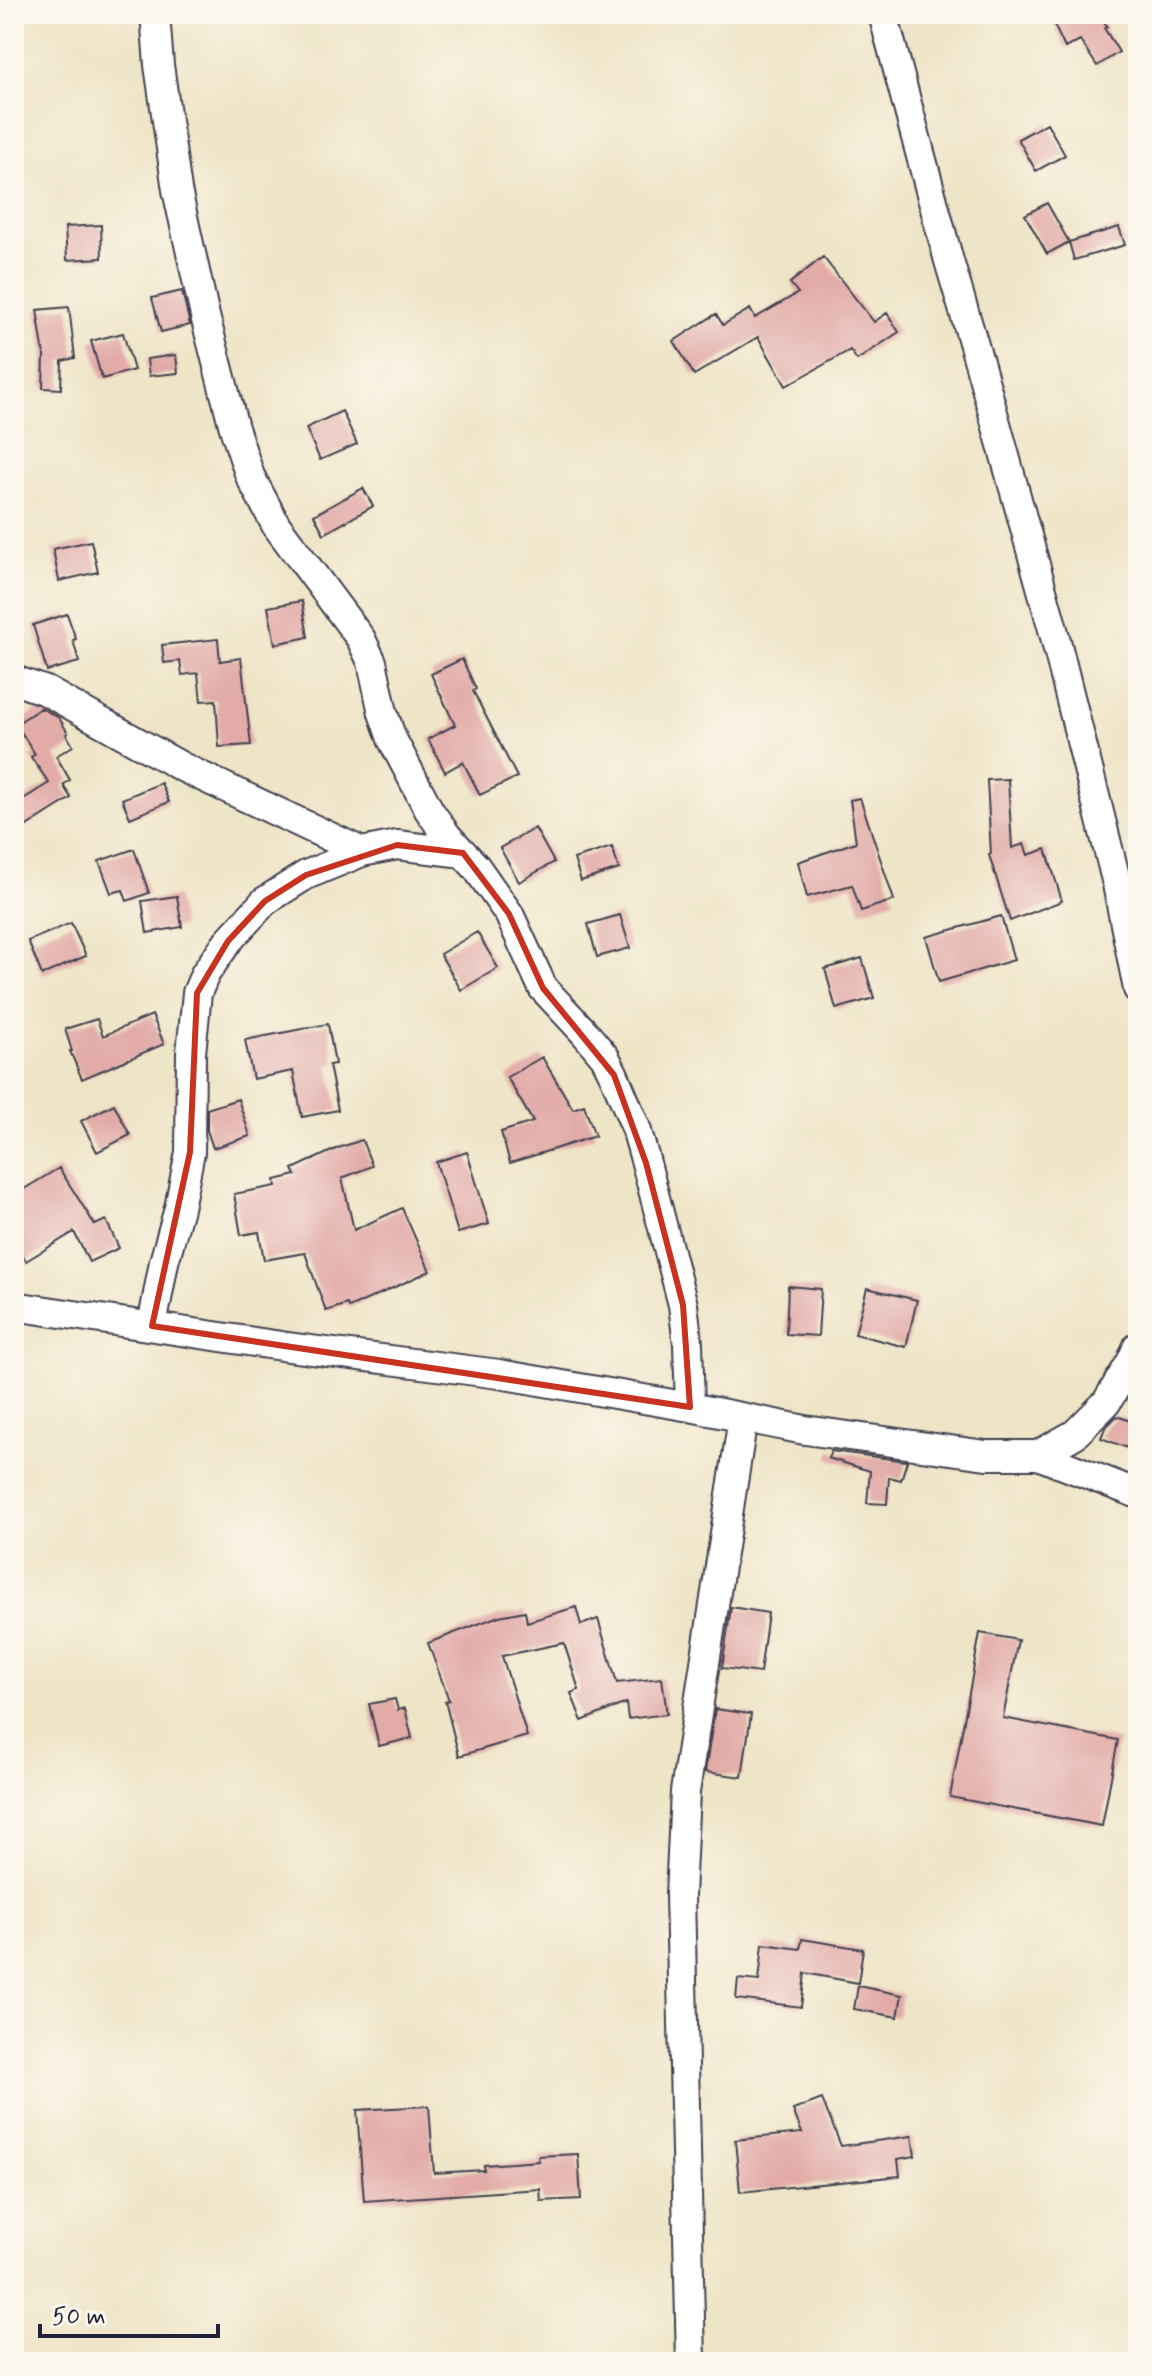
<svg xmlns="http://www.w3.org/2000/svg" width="1152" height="2376" font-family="Mynerve,sans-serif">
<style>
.building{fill:#e2aba8}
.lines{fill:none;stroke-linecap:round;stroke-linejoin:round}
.minor-casing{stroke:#413f50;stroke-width:32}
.minor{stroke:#fff;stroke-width:28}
.marked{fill:none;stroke:#c8321e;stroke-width:6;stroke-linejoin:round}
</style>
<rect width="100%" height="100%" fill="#fbf7ec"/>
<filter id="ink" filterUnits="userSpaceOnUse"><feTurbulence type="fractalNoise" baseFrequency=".0125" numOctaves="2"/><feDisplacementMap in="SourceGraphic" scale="16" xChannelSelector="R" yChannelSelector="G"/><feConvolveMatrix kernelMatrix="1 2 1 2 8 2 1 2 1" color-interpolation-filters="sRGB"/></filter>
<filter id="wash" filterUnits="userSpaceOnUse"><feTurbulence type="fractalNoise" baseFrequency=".006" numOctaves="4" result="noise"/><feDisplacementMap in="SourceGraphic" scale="32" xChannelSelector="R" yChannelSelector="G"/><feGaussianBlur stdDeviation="1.8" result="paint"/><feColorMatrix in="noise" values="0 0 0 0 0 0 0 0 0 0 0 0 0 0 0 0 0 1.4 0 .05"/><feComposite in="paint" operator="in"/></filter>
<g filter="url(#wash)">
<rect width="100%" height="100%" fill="#eee4c6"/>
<g id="blocks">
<path class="building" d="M 1049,14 L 1100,14 L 1107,27 L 1104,28 L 1119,52 L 1097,66 L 1080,40 L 1065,48 Z
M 1047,123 L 1065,155 L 1036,171 L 1018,139 Z
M 1047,203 L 1069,242 L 1047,254 L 1025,215 Z
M 101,225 L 102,258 L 67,260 L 65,227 Z
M 1119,227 L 1125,245 L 1074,260 L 1069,242 Z
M 823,257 L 874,322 L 887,313 L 899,332 L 857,360 L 850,350 L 786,386 L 758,337 L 694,375 L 674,341 L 716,314 L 723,325 L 750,309 L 755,318 L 798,293 L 790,283 Z
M 182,291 L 190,325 L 161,332 L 152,298 Z
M 69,307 L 75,358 L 62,361 L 61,389 L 43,388 L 44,355 L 37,310 Z
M 123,333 L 134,370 L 102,379 L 91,341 Z
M 176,355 L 178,373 L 149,376 L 147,359 Z
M 342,411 L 357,444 L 320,460 L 306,428 Z
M 363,488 L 373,506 L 324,534 L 314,515 Z
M 91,541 L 98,572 L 59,581 L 53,549 Z
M 302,601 L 308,637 L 275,644 L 268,607 Z
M 67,614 L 76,639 L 73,640 L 79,662 L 47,671 L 33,625 Z
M 218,639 L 220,661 L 241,658 L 251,745 L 219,747 L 216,700 L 201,701 L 198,673 L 182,675 L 180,661 L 164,663 L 162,645 Z
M 462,659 L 476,689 L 473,691 L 517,777 L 480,795 L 463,762 L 445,772 L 428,739 L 455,725 L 431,674 Z
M 41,708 L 59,718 L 68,733 L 66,734 L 73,746 L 56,756 L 70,780 L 63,785 L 71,798 L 14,834 L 14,805 L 49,783 L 31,757 L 35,754 L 16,724 Z
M 1008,779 L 1012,848 L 1024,844 L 1028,855 L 1046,849 L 1062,901 L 1010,921 L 989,855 L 991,854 L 987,780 Z
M 161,783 L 169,802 L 130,818 L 122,799 Z
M 860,798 L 894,900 L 861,911 L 852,885 L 807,897 L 798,862 L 856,842 L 850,800 Z
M 535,828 L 554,862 L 519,882 L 500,848 Z
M 612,847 L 619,869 L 581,881 L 574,859 Z
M 134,849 L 149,893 L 127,901 L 123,890 L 111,893 L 99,861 Z
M 177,896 L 182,927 L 147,933 L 142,901 Z
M 620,915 L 630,948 L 597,957 L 588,924 Z
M 1001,916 L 1014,960 L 939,982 L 926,937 Z
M 71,923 L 86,956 L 42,975 L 28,941 Z
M 477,932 L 498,968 L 461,990 L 440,954 Z
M 862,958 L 874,998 L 836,1009 L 825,969 Z
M 152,1015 L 164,1044 L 82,1079 L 70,1051 L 72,1051 L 65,1029 L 97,1019 L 103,1036 Z
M 328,1024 L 335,1064 L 329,1065 L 338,1110 L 302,1117 L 293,1071 L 253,1079 L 245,1040 Z
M 542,1057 L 573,1109 L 584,1105 L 595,1136 L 510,1163 L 501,1132 L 533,1122 L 507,1077 Z
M 238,1099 L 250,1136 L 213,1148 L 207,1130 L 207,1109 Z
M 114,1104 L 130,1135 L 97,1152 L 81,1121 Z
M 362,1140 L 372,1166 L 342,1178 L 354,1230 L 402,1208 L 430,1271 L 349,1308 L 347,1304 L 326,1311 L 305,1253 L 264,1260 L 259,1232 L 241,1235 L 234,1194 L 276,1186 L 275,1180 L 296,1175 L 293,1169 L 338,1148 Z
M 467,1152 L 489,1224 L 458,1233 L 436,1162 Z
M 59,1168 L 95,1225 L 106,1220 L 119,1248 L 89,1262 L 74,1232 L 26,1261 L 14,1241 L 14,1195 Z
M 788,1286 L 821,1289 L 818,1336 L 786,1334 Z
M 867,1288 L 917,1300 L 906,1347 L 855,1334 Z
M 1117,1416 L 1138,1424 L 1138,1452 L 1101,1438 L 1105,1428 Z
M 831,1451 L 907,1461 L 901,1480 L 889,1477 L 887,1504 L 867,1503 L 870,1471 L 828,1458 Z
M 576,1607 L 581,1625 L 598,1619 L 617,1683 L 662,1678 L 667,1714 L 628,1719 L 626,1703 L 582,1721 L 571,1693 L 579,1690 L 564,1643 L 502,1656 L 527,1736 L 459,1756 L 445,1701 L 449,1700 L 428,1643 L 499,1616 L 525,1611 L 527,1622 Z
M 731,1607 L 768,1613 L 760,1673 L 722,1668 Z
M 980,1633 L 1018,1640 L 1003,1718 L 1118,1740 L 1102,1826 L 950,1797 Z
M 395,1699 L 398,1710 L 405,1708 L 412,1738 L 379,1746 L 369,1704 Z
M 715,1709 L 751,1714 L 742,1777 L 705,1772 Z
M 802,1939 L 863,1949 L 858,1983 L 805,1973 L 801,2007 L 736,1999 L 738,1979 L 759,1981 L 763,1944 L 800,1949 Z
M 858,1986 L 902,1995 L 898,2017 L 854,2009 Z
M 822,2099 L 841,2146 L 912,2136 L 915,2156 L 898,2159 L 900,2176 L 740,2192 L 735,2140 L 802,2133 L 793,2110 Z
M 429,2106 L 434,2173 L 484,2170 L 484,2165 L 539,2161 L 538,2156 L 578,2154 L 581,2199 L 541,2201 L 540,2189 L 364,2201 L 357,2110 Z"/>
</g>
</g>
<g filter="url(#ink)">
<use href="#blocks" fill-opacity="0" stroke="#413f50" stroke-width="2"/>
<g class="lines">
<g class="minor-casing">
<path id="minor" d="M 155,14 L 159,65 L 177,190 L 205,316 L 234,428 L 250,476 L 276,525 L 361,639 L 372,662 L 383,713 L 392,739 L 429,810 L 447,836 L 476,867 L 509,914 L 543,988 L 584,1032 L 605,1057 L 614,1075 L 636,1128 L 646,1163 L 683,1305 L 688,1344 L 690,1407
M 883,14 L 949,261 L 979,362 L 1054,633 L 1117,884 L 1138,989
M 14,680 L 46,691 L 182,767 L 362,852
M 14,1306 L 288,1347 L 499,1374 L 690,1407 L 805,1430 L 986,1455 L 1038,1455 L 1075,1434 L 1106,1403 L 1131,1362 L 1138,1346
M 152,1326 L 164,1262 L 179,1208 L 190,1152 L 191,1053 L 197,993 L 205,974 L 228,941 L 265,901 L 306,875 L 362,852 L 397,845 L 463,853
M 1038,1455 L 1138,1494
M 691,2362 L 680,1895 L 685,1792 L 743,1418"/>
</g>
<use href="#minor" class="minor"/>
</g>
</g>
<path class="marked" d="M 397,845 L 463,853 L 509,914 L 543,988 L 614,1075 L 646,1163 L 683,1305 L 690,1407 L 152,1326 L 190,1152 L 197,993 L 228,941 L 265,901 L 306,875 Z"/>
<rect width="1152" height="2376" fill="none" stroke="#fbf7ec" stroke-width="48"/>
<path d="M40 2324v12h178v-12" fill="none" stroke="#22223b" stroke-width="4"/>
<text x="52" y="2324" font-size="24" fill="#22223b" stroke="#fbf7ec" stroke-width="6" paint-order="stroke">50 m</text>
</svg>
